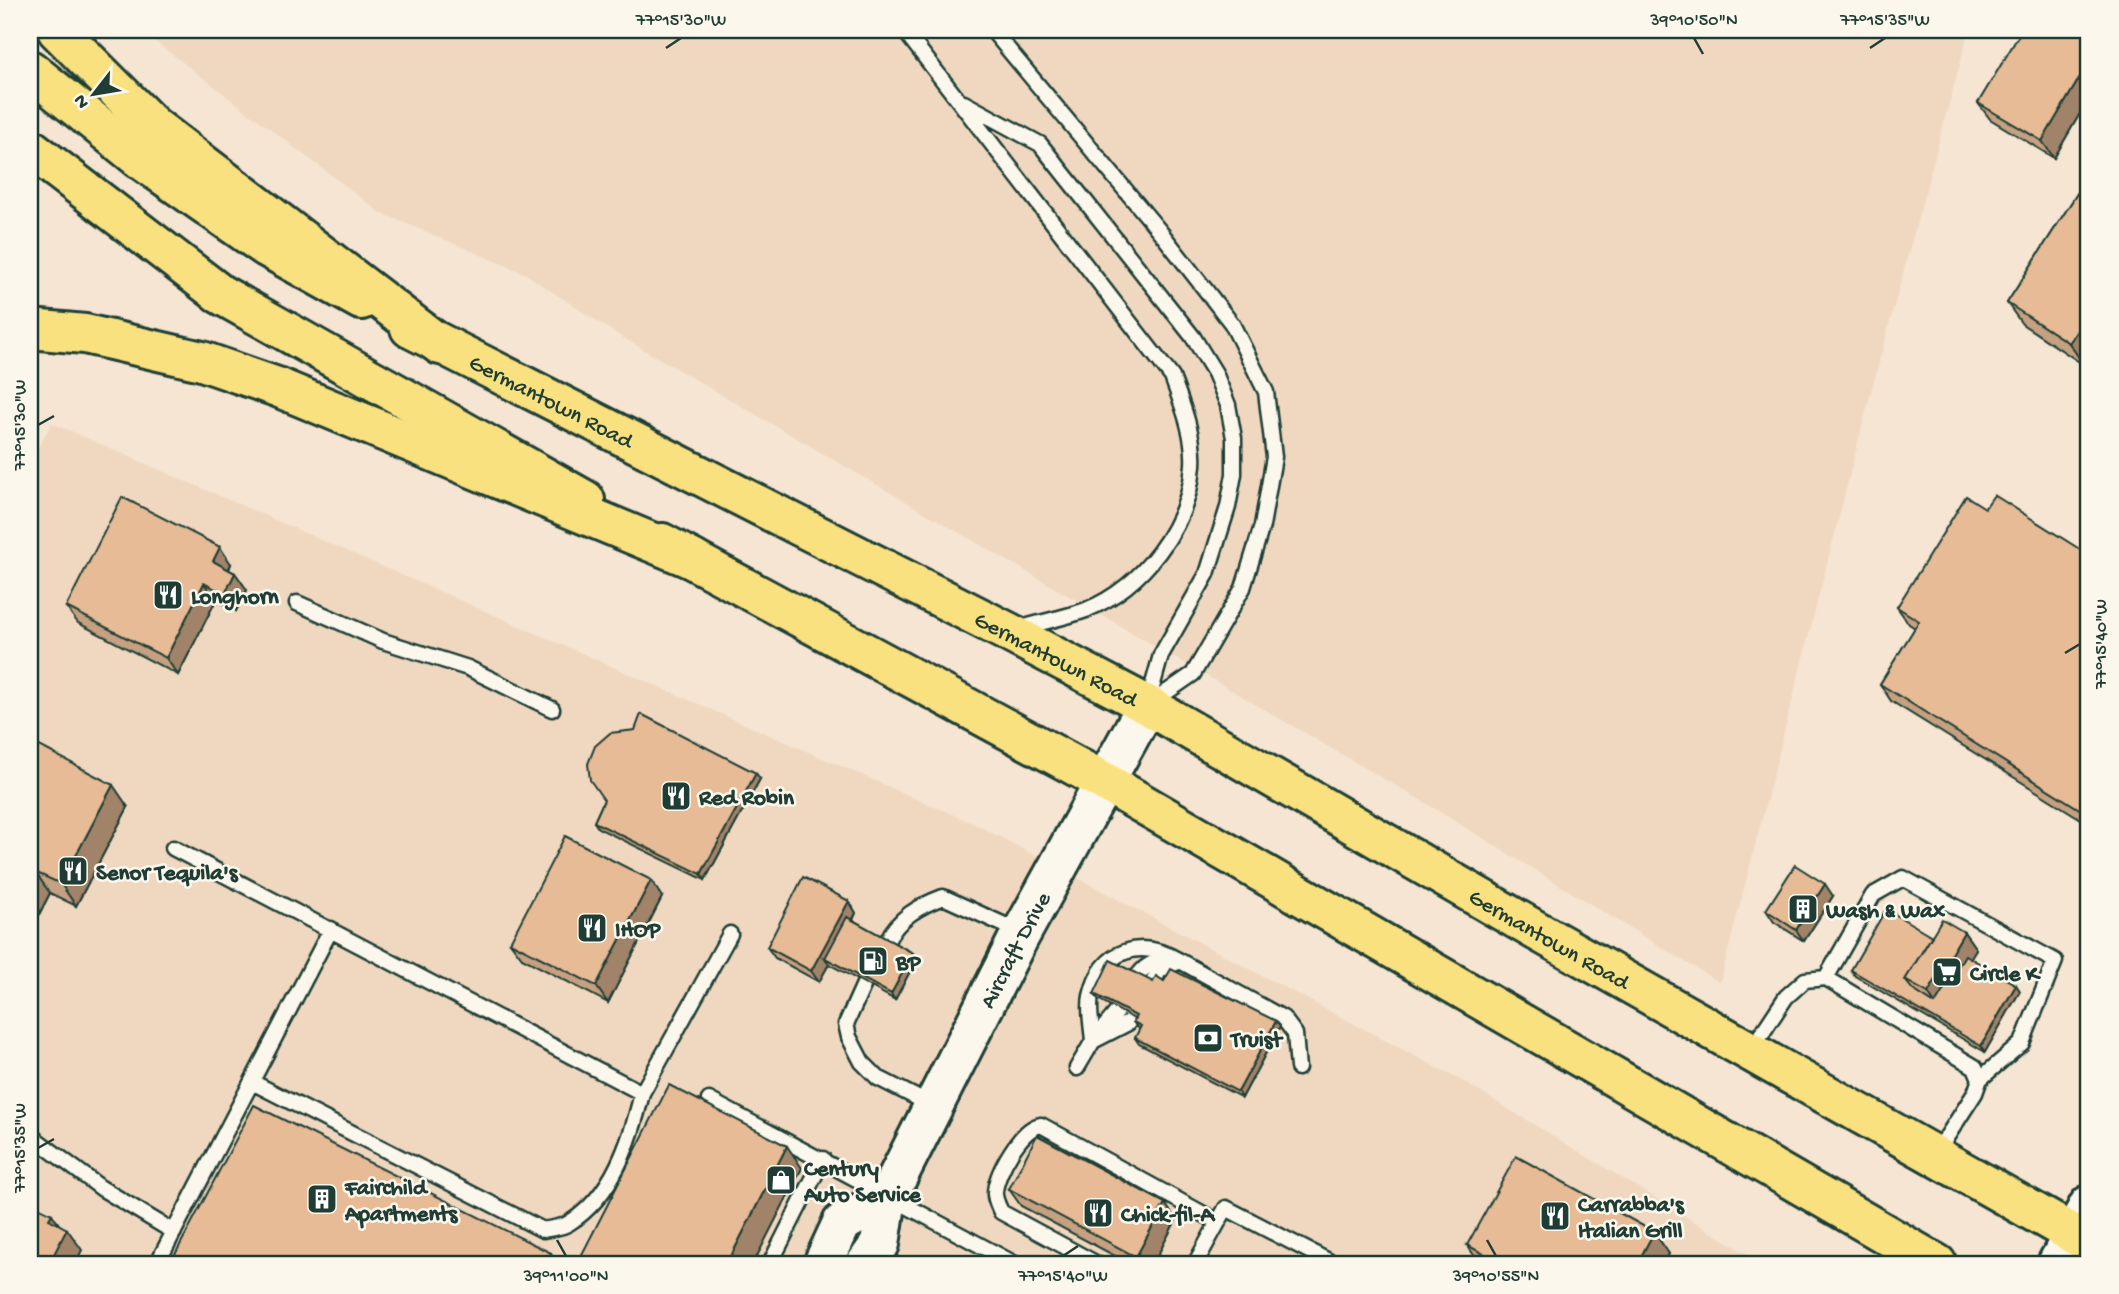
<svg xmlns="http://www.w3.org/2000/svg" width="2119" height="1294" font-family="'Gochi Hand',sans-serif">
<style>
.built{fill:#f0d8c0}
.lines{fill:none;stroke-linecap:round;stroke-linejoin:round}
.lane-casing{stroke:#1f3d34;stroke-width:19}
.secondary-casing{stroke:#1f3d34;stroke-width:44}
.primary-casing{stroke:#1f3d34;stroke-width:44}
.highway-casing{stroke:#1f3d34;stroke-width:44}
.lane{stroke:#fbf7ec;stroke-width:14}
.secondary{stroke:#fbf7ec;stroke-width:38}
.primary{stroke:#fae180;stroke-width:38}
.highway{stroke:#fae180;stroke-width:38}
.wall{fill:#c6a181;stroke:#1f3d34;stroke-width:2}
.shaded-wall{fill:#a18369;stroke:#1f3d34;stroke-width:2}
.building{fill:#e6bb96;stroke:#1f3d34;stroke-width:2}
.ticks{fill:none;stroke:#1f3d34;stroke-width:2.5}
.labels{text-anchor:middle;stroke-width:5;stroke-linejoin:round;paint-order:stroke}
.street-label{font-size:23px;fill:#1f3d34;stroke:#fbf7ec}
.poi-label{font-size:23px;font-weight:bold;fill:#1f3d34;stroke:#fbf7ec;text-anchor:start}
.neatline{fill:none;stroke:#1f3d34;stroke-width:2.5}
.ticks-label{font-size:18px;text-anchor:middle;fill:#1f3d34}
</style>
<rect width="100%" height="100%" fill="#f5e5d2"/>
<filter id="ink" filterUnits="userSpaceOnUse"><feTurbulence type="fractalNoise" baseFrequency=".0143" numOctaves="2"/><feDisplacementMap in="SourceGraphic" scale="14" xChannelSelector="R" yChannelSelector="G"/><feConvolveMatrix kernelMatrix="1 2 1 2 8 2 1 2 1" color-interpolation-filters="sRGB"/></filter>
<g filter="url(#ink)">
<path class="built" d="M 140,30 L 1969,30 L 1868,403 L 1720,983 L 1417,798 L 615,333 L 524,273 L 381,213 Z
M 52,423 L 979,826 L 1464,1082 L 1764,1264 L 30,1264 L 30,462 Z"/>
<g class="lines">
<g class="lane-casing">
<path id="lane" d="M 904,30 L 1172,377 C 1182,404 1195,436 1193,465 C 1189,527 1142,587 1086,610 C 1064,618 1040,622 1018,629
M 992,30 L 1162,234 L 1232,324 L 1266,392 L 1274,457 L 1262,526 L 1243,588 L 1193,674 L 1151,703
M 964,103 L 1040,144 L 1193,337 L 1215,373 L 1228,405 L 1234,438 L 1234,474 L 1228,507 L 1207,574 L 1161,655 L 1148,702
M 297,603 L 383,641 L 468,668 L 552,709
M 173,848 L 642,1093 L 730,934
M 887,941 C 898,918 919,906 943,897 L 1020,932
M 1826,978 L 1873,895 L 1903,878 L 2055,961 L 2022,1043 L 1980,1079
M 864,984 L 846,1024 L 849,1037 L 862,1062 L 878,1078 L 933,1106
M 1097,1035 C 1105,1026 1113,1018 1119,1009 C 1133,984 1139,959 1172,960
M 1093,1041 C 1092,1027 1088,1009 1091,996 C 1102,948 1141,938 1180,961
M 1751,1050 L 1786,997 L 1805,980 L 1826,978 L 1975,1067 L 1980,1079 L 1975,1093 L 1935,1155
M 1077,1068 L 1093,1041 L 1128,1023 L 1160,970 L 1180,961 L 1283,1018 L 1295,1034 L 1298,1068
M 252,1082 L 543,1230 C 551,1228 562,1228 569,1223 C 613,1196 631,1140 642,1093
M 709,1100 L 1015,1264
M 30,1135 L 101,1188 L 174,1232
M 157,1264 L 331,929
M 770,1264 L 823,1159
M 1097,1264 L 1001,1212 C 998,1205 994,1198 995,1191 C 997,1172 1021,1128 1041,1125 L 1218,1222
M 1195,1264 L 1226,1208 L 1334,1264"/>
</g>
<g class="secondary-casing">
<g id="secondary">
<path d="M 823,1264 L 842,1223 L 887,1198"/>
<path id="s1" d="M 866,1264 L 880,1244 L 887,1198 L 1016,943 L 1147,705"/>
<path d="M 2057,1264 L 2089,1205"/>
</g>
</g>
<g class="primary-casing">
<g id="primary">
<path d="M 30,70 L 140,159 L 266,247 L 361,300"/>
<path d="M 30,148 L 220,294 L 585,500"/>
<path id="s2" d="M 410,328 L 1008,632 L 1147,705 L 1537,931 L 2089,1243"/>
<path d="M 662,543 L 1105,782 L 1937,1264"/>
</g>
</g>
<g class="highway-casing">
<path id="highway" d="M 57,30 L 153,126 L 440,345
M 30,329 L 85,334 L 202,361 L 277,387 L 692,559"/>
</g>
<use href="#lane" class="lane"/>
<use href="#secondary" class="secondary"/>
<use href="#primary" class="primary"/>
<use href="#highway" class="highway"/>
</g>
<path class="wall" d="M 2089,30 L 2089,98 L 2054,158 L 1990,119 L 1978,103 Z
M 2089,175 L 2089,356 L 2084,365 L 2022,324 L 2007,303 Z
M 1985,508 L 2089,555 L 2089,824 L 1891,701 L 1880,684 L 1915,628 L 1909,624 L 1897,607 Z
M 231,564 L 229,570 L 235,573 L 247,590 L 236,611 L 216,600 L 178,675 L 78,623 L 66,607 Z
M 30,741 L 128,807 L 76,906 L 50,893 L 30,932 Z
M 760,779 L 705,880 L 598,828 L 594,822 L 604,800 Z
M 1833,896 L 1804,941 L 1774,922 L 1766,910 Z
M 662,897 L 608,1003 L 522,958 L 510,942 Z
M 849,901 L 856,913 L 853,920 L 917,958 L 895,1000 L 829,964 L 819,982 L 775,958 L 767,947 Z
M 1964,932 L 1976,949 L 1970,958 L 2016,985 L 2020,991 L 1985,1052 L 1855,976 L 1851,970 L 1932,936 Z
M 1164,981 L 1276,1021 L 1280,1026 L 1242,1098 L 1139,1044 L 1135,1038 L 1140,1029 L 1137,1027 L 1133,1022 L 1134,1019 L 1098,999 L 1094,994 L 1153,982 Z
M 1009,1189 L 1176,1220 L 1153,1264 L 1130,1264 L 1021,1206 Z
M 1654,1232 L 1669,1254 L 1663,1264 L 1480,1264 L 1467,1245 Z"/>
<path class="shaded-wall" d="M 2089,62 L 2089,98 L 2054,158 L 2042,141 Z
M 2089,312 L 2089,356 L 2084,365 L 2069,343 Z
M 220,547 L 231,564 L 224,578 L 213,561 Z
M 235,573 L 247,590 L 236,611 L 225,594 Z
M 204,583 L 216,600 L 178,675 L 166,658 Z
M 756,773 L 760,779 L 705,880 L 701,874 Z
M 113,785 L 128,807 L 76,906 L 61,884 Z
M 35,872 L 50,893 L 30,932 L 30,882 Z
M 651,880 L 662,897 L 608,1003 L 596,986 Z
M 1825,884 L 1833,896 L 1804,941 L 1796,930 Z
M 849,901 L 856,913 L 831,961 L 825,958 L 829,964 L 819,982 L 811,971 Z
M 1964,932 L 1976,949 L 1939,1010 L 1928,993 Z
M 913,953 L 917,958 L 895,1000 L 891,994 Z
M 2016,985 L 2020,991 L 1985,1052 L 1981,1046 Z
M 1276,1021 L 1280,1026 L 1242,1098 L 1238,1092 Z
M 787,1146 L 802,1168 L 753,1264 L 727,1264 Z
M 1165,1203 L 1176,1220 L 1153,1264 L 1141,1264 L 1136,1257 Z
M 52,1214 L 65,1233 L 67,1229 L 82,1250 L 75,1264 L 49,1264 L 49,1219 Z
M 1654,1232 L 1669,1254 L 1663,1264 L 1637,1264 Z
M 551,1253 L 559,1264 L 545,1264 Z"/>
<path class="building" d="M 2022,30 L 2089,30 L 2089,62 L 2042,141 L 1978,103 Z
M 2089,175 L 2089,312 L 2069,343 L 2007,303 Z
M 1994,495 L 2089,555 L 2089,815 L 1880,684 L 1919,621 L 1897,607 L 1966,496 L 1985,508 Z
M 122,497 L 220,547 L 213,561 L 235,573 L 225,594 L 204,583 L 166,658 L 66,607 Z
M 641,714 L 756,773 L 701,874 L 594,822 L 604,800 L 590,780 L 588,764 L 595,746 L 610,733 L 635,730 Z
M 30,741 L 113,785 L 61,884 L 35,872 L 30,882 Z
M 565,836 L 651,880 L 596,986 L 510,942 Z
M 1795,865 L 1825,884 L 1796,930 L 1766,910 Z
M 803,877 L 849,901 L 811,971 L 767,947 Z
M 1886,909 L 1932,936 L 1905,980 L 1913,990 L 1935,1004 L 1965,955 L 2016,985 L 1981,1046 L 1851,970 Z
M 847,917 L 913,953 L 891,994 L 825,958 Z
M 1942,919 L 1964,932 L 1928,993 L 1905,980 Z
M 1110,960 L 1153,982 L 1156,976 L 1164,981 L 1171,969 L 1276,1021 L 1238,1092 L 1135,1038 L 1141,1026 L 1133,1022 L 1136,1016 L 1094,994 Z
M 669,1085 L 787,1146 L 727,1264 L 577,1264 Z
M 254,1105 L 551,1253 L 545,1264 L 170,1264 Z
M 1037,1135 L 1165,1203 L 1136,1257 L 1009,1189 Z
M 1516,1156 L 1654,1232 L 1637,1264 L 1502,1264 L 1467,1245 Z
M 30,1203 L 52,1214 L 49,1219 L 67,1229 L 49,1264 L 30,1264 Z"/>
</g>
<path class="ticks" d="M 1694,38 L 1703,54M 666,48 L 681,38M 1870,48 L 1885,38M 38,425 L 54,416M 2065,653 L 2080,644M 38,1148 L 54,1139M 557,1240 L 566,1256M 1487,1240 L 1496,1256M 1063,1256 L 1078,1246"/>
<defs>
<g id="restaurant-square" transform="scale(1.575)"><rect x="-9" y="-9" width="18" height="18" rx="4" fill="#1f3d34" stroke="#fbf7ec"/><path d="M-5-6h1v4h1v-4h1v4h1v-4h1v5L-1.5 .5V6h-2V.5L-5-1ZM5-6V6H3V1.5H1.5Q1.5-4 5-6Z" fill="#fff"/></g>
<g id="building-square" transform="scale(1.575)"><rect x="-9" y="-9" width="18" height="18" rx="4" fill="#1f3d34" stroke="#fbf7ec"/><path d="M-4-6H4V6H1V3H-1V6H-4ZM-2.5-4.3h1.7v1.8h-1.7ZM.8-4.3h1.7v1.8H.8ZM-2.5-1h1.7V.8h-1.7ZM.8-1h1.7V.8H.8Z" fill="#fff"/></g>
<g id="fuel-square" transform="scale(1.575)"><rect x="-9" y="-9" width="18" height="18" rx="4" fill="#1f3d34" stroke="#fbf7ec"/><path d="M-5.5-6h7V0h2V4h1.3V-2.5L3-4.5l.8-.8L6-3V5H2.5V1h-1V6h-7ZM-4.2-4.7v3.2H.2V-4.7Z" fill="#fff"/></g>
<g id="supermarket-square" transform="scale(1.575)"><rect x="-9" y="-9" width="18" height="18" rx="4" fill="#1f3d34" stroke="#fbf7ec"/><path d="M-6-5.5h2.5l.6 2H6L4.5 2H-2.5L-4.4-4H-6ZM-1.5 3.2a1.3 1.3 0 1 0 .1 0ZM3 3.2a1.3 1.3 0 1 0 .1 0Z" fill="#fff"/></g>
<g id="bank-square" transform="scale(1.575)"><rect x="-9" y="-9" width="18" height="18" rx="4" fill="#1f3d34" stroke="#fbf7ec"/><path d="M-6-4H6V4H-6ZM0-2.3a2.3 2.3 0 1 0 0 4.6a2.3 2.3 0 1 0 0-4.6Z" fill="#fff"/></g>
<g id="shop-square" transform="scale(1.575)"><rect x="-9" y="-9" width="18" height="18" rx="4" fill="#1f3d34" stroke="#fbf7ec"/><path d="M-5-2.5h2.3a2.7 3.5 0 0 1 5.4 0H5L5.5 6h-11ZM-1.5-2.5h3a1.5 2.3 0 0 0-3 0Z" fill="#fff"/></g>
</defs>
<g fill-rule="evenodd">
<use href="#restaurant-square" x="168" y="595"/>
<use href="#restaurant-square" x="676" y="796"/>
<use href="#restaurant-square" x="73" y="871"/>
<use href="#building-square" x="1803" y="909"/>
<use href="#restaurant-square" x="592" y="928"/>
<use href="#fuel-square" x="873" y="961"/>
<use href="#supermarket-square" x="1947" y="972"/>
<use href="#bank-square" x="1208" y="1038"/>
<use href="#shop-square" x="781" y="1180"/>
<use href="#building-square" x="322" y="1199"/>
<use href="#restaurant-square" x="1098" y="1213"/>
<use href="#restaurant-square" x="1555" y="1216"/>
</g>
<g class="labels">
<g class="street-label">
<text dy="8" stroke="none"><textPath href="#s2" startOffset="159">Germantown Road</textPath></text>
<text dy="8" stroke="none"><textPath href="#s2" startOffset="726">Germantown Road</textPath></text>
<text dy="8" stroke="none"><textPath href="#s2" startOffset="1293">Germantown Road</textPath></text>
<text dy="8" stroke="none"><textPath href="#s1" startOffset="350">Aircraft Drive</textPath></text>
</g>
<g class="poi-label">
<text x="191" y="603">Longhorn</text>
<text x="699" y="804">Red Robin</text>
<text x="96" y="879">Senor Tequila's</text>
<text x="1826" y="917">Wash &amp; Wax</text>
<text x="615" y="936">IHOP</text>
<text x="896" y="969">BP</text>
<text x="1970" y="980">Circle K</text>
<text x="1231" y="1046">Truist</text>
<text x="804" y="1175">Century<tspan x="804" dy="26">Auto Service</tspan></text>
<text x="345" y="1194">Fairchild<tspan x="345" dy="26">Apartments</tspan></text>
<text x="1578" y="1211">Carrabba's<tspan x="1578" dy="26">Italian Grill</tspan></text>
<text x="1121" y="1221">Chick-fil-A</text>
</g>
</g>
<rect width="2119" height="1294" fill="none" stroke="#fbf7ec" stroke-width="77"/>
<g transform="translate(94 94) rotate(239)" stroke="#fbf7ec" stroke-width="5" paint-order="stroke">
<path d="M0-5L12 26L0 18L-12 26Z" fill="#1f3d34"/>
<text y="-10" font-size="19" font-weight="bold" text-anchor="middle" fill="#1f3d34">N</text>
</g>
<rect x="38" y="38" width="2042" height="1218" class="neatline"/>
<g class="ticks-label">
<text x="681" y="25">77°15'30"W</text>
<text x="1694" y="25">39°10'50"N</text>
<text x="1885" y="25">77°15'35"W</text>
<text transform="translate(19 425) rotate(-90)" y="6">77°15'30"W</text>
<text transform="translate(2100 644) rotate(-90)" y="6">77°15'40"W</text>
<text transform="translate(19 1148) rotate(-90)" y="6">77°15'35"W</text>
<text x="566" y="1281">39°11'00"N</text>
<text x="1063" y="1281">77°15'40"W</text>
<text x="1496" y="1281">39°10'55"N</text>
</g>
</svg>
